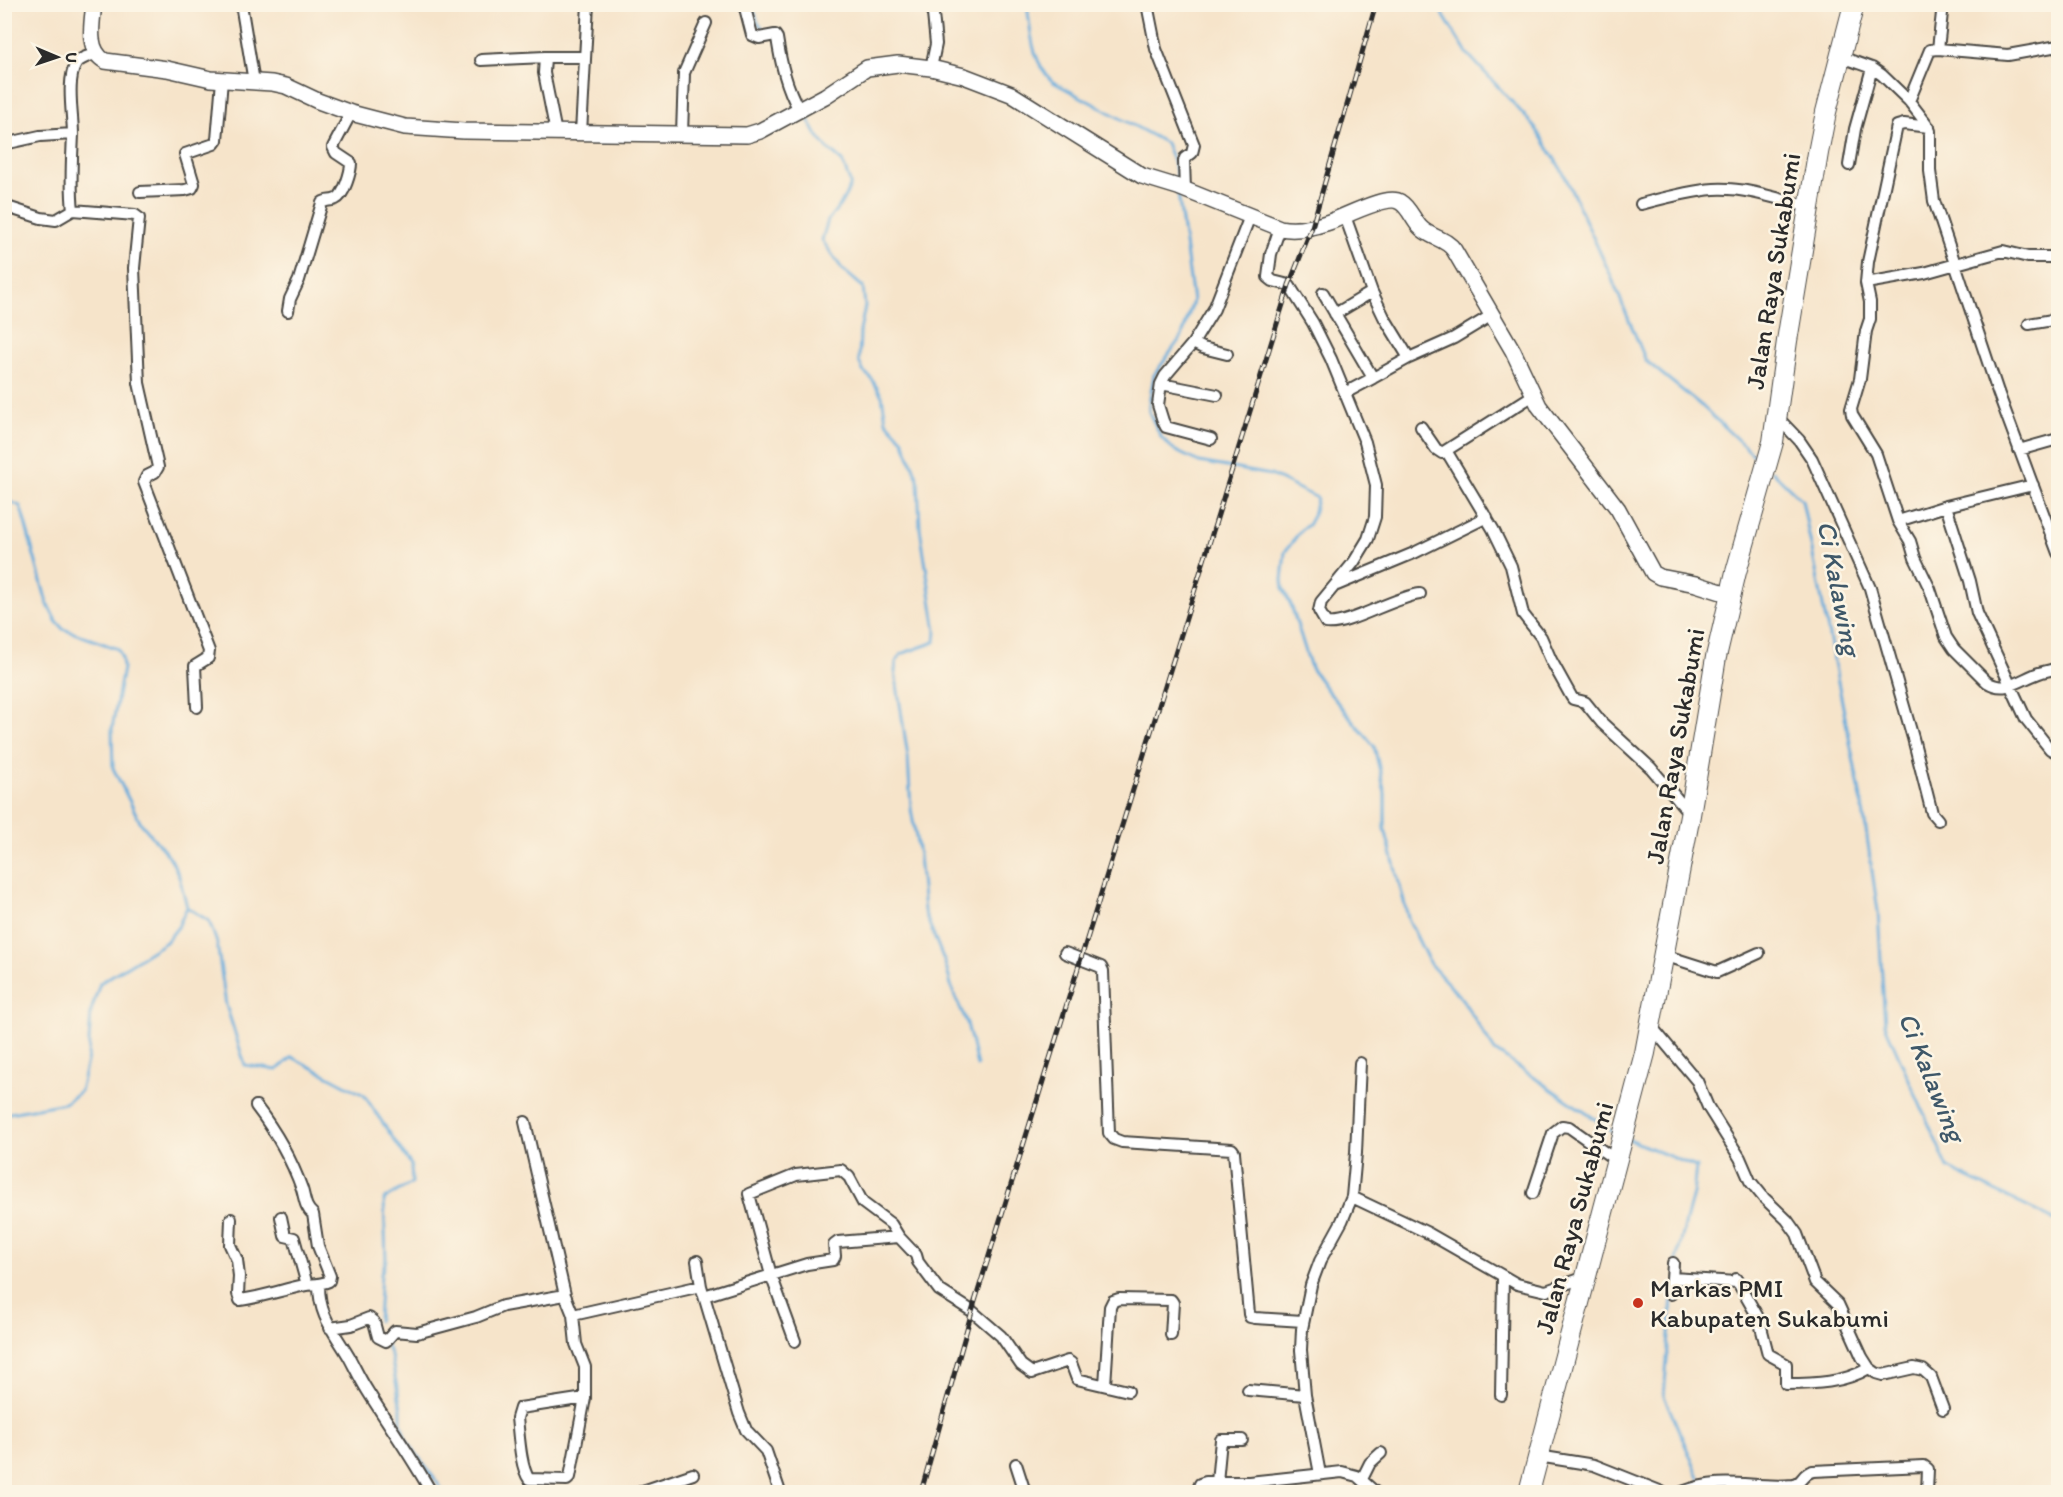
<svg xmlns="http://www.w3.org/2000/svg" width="2063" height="1497" font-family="Itim,sans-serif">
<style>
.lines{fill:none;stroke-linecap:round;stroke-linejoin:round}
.stream{stroke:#65abdb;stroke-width:3}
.street-casing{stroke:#494743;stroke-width:14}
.secondary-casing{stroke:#494743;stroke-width:18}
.highway-casing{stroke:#494743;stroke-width:22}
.street{stroke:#fff;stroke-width:10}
.secondary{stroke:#fff;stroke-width:15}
.highway{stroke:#fff;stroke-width:20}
.rail-casing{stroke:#2b2b2b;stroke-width:5}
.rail{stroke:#fcf5e5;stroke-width:3;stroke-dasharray:9;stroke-linecap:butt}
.poi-dot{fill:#c8321e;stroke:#fcf5e5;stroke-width:2}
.labels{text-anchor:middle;stroke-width:5;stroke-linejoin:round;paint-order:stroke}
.street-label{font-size:26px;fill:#2b2b2b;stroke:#fcf5e5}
.poi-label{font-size:26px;fill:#2b2b2b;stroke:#fcf5e5;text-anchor:start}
.water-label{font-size:27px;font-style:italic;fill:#3f5869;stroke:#fcf5e5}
</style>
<rect width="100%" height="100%" fill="#fcf5e5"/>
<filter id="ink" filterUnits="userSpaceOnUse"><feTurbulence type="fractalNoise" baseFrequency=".0167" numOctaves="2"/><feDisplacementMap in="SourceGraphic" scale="12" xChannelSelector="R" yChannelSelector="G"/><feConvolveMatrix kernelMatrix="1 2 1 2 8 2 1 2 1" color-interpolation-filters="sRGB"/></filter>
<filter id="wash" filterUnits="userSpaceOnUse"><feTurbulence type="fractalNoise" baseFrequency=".008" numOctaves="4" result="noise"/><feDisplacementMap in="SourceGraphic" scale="24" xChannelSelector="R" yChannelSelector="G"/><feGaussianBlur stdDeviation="1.35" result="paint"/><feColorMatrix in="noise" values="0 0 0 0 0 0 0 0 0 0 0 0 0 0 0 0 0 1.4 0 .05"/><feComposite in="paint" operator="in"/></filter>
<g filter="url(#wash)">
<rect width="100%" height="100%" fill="#f6e4ca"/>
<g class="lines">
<path class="stream" d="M 752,4 L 758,23 L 768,34
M 1027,4 C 1031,33 1031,61 1053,82 L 1166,143 L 1176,169 L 1177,180
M 1440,4 L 1439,8 L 1466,52 L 1535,127 L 1564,174 L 1610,274 L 1646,361 L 1703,407 L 1760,461
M 777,33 L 782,33 L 795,89
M 804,112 L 816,134 L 828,149 L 842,161 L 850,182 L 850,187 L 840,205 L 828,220 L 822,240 L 843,270 L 863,287 L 865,306 L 860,331 L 859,361 L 863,371 L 871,378 L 882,396 L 886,421 L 903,440 L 918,479 L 920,528 L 936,631 L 935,642 L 901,654 L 896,662 L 895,671 L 908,757 L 911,809 L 919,855 L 924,911 L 945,963 L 953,992 L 967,1023 L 977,1066
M 1178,193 L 1193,301 L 1182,336 L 1154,375 L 1149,403 L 1149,412 L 1161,437 L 1174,450 L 1182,454 L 1199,462 L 1271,475 L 1317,498 L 1313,516 L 1308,525 L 1301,530 L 1285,552 L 1282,580 L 1283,588 L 1291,605 L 1311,668 L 1327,690 L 1374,746 L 1385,793 L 1385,829 L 1409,921 L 1430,964 L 1462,999 L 1495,1051 L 1617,1134
M 1772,471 L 1802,500 L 1862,803 L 1878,911 L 1885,1025 L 1948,1168 L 2058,1222
M 4,499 L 20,506 L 23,515 L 47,603 L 56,621 L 63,629 L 118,649 L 122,658 L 123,668 L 112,729 L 113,768 L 140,822 L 171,859 L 179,876 L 187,907 L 178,927 L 166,942 L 100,983 L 91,1011 L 88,1057 L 80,1091 L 65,1103 L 4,1114
M 188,908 L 209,921 L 217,943 L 226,1005 L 245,1065 L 277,1070 L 292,1057 L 364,1095 L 411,1165 L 412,1183 L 384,1199 L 386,1260 L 381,1274 L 378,1321
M 1628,1139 L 1696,1167 L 1693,1194 L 1676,1261
M 1672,1298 L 1664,1396 L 1702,1484
M 386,1344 L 391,1356 L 401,1408 L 401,1423 L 406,1439 L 444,1492"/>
</g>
</g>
<g filter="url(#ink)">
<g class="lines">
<g class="street-casing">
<path id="street" d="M 241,4 L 254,82
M 744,4 L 752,35 L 759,38 L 775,35 L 777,38 C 781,64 786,86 799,110
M 1147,4 L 1156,49 L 1194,145 L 1192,153 L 1185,158 L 1184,161 L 1185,190
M 1938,49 L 1943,4
M 96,54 C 89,56 81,57 76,64 C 66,80 73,116 73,134 C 72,160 70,185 73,210 L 135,215 L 139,218 L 134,268 L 139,383 L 158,467 L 155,472 L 147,476 L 144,482 L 209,651 L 208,658 L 195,666 L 197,707
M 1841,57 L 1872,68 L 1882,75 L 1909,101 L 1926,123 L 1930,131 L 1930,171 L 1934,201 L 1998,392 L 2058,553
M 481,60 L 545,57
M 931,68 L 936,44 L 932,4
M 1909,101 L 1930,50 L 1938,49 L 2008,55 L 2058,46
M 1929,127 L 1904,124 L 1897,126 L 1868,262 L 1866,283 L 1870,302 L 1870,319 L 1866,331 L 1860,379 L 1851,409 L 1852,415 L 1876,454 L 1898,521 L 1910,541 L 1915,558 L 1930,589 L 1946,637 L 1954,649 L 1987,682 C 2006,694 2021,679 2039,673 C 2045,671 2052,670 2058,668
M 556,133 L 544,73 L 545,57 L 585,57
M 581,133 L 588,4
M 682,134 L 684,73 L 706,23
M 4,144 L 40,136 L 73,134
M 1849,165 L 1855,129 L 1872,68
M 140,192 L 185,190 L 192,188 L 194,184 L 185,154 L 214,144 L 217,140 L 222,80
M 1641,204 C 1664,198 1689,191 1714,189 C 1745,187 1779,199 1809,207
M 4,206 L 41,218 L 56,220 L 73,210
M 1345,216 L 1372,292
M 1280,228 L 1271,254 L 1268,277 L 1273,281 L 1289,285 L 1313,323 L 1331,359 L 1365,442 L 1376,485 L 1375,517 L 1368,539 L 1354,562 L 1321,602 L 1319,611 L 1326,623 C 1346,627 1394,597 1420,594
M 1866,283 L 1924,273 L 2003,251 L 2028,257 L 2058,257
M 1323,293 L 1373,378 L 1409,358 L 1454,338 L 1492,315
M 288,311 L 290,299 L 299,280 L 322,203 C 327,199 330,202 336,199 C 344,196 351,171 351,163 L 336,153 L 333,147 L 351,113
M 1335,314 L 1372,292 L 1384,317 L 1409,358
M 2029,324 L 2058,319
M 1193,343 L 1203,348 L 1227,354
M 1161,384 L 1217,395
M 1345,393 L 1373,378
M 1777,417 L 1799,440 L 1812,459 L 1870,588 L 1913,738 L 1932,813 L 1938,820
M 1421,427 L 1436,449 L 1442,453 L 1532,396
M 1211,439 L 1166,427 L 1163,421 L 1158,405 L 1161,384 L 1165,376 L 1193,343 L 1214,309 L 1250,216
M 2019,450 L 2058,439
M 1447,452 L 1493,529 L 1511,566 L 1523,614 L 1541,637 L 1551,660 L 1571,696 L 1573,699 L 1585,702 L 1602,723 L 1651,768 L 1690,814
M 2033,485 L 1946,506 L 1970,581 L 1977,613 L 2026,719 L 2050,749 L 2058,753
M 1898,521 L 1946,506
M 1337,585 L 1414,553 L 1487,517
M 1065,953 L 1101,967 L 1103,971 L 1109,1133 L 1114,1139 L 1122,1142 L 1232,1149 L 1234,1152 L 1249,1314 L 1250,1317 L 1255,1318 L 1303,1321
M 1663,957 L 1673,958 L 1717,972 L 1759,953
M 1651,1026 L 1697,1081 L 1708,1107 L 1740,1158 L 1750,1181 L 1764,1198 L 1787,1220 L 1797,1234 L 1815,1282 L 1838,1304 L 1862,1357 L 1869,1368 L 1876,1373 L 1883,1375 L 1914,1368 L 1923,1370 L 1931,1377 L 1943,1409
M 525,1122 L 565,1295 L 573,1315 L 701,1286 L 739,1413 L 746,1430 L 766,1451 L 780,1492
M 1533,1193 L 1553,1133 L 1562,1126 L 1569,1127 L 1617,1161
M 1352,1197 L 1428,1233 L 1517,1284 L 1546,1291 L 1577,1280 L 1585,1280
M 281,1217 L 285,1236 L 294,1238 L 307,1285
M 231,1219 L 230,1245 L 237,1260 L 239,1276 L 238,1294 L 240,1300 C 263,1297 284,1289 306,1285 C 314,1284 320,1285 329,1281 L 330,1276 L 318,1246 L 313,1214 C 305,1208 305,1199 302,1189 C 291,1158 276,1132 256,1106
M 697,1261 L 701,1286
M 1672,1278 L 1737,1282
M 1736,1279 L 1759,1319 L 1768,1354 L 1786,1364 L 1786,1384 C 1815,1384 1844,1383 1869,1368
M 319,1285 C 319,1317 334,1331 349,1357 C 355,1368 360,1379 367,1390 C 388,1424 412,1457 431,1492
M 1671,1294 L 1673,1263
M 704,1296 L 807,1264 L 833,1260 L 835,1256 L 834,1245 L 838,1242 L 899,1237
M 573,1315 L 576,1344 L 585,1367 L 585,1398 L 570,1477 L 567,1480 L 529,1479 C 520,1467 519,1434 517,1418 L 520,1408 L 585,1398
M 330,1328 L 351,1325 L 369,1318 L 374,1322 L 378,1337 L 386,1341 L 395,1331 L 417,1333 L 476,1317 L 503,1306 L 565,1295
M 795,1341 L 771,1275 L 749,1194 L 796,1175 L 841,1170 L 849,1177 L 863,1203 L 891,1224 L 899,1237 L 916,1255 L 918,1262 L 939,1290 L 972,1311 L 1001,1336 L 1021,1365 L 1032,1373 L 1068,1361 L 1071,1363 L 1077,1379 L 1128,1391
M 1105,1385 L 1110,1307 L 1113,1301 L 1119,1299 L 1171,1300 L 1173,1303 L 1171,1335
M 1248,1390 L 1305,1395
M 1501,1395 L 1503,1278
M 1538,1456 L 1594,1465 L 1662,1492
M 1016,1464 L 1025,1492
M 1320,1474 L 1305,1395 L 1301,1350 L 1302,1329 L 1311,1285 L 1320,1261 L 1342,1221 L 1352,1197 L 1356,1153 L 1360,1063
M 1362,1479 L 1370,1463 L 1381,1453
M 1217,1482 L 1221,1440 L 1242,1440
M 640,1492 L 693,1474
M 1197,1492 L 1200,1484 L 1206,1482 L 1249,1482 L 1342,1472 L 1357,1476 L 1375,1492
M 1682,1492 C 1726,1475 1750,1489 1793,1485 C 1803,1483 1802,1473 1813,1471 L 1924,1466 L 1928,1469 L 1927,1492"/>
</g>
<g class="secondary-casing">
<path id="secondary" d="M 94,4 C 92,23 86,50 105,61 L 167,69 L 211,79 L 272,83 L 286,86 L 318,101 L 351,113 L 405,127 L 464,131 L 747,135 L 760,131 L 825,96 L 867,68 L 898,64 L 931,68 L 964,76 L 1011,94 L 1142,176 L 1178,187 L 1280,228 C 1295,231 1311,228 1326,223 C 1341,219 1387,193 1400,202 C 1409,207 1413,220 1420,227 C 1430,238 1446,238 1454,250 L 1513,351 L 1539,406 L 1618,509 L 1653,573 L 1660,577 L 1696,584 L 1731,595"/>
</g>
<g class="highway-casing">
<path id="highway" d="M 1529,1492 L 1645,1053 L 1690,815 L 1716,657 L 1736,572 L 1773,442 L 1787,341 L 1818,153 L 1826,112 L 1854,4"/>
</g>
<use href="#street" class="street"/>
<use href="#secondary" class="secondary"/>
<use href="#highway" class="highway"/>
<g class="rail-casing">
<path id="rail" d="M 921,1492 L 972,1311 L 1289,285 L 1312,227 L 1376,4"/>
</g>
<use href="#rail" class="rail"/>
</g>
</g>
<circle class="poi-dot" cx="1638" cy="1303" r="6"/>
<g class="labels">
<g class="street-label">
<text transform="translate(1773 271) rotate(-81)" y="9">Jalan Raya Sukabumi</text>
<text transform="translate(1675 746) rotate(-80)" y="9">Jalan Raya Sukabumi</text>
<text transform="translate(1574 1218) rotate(-75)" y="9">Jalan Raya Sukabumi</text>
</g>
<g class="poi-label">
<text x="1650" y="1297">Markas PMI<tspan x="1650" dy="30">Kabupaten Sukabumi</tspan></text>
</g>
<g class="water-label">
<text transform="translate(1839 588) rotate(79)" y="9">Ci Kalawing</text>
<text transform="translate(1932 1077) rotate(68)" y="9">Ci Kalawing</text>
</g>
</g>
<rect width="2063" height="1497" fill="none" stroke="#fcf5e5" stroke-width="24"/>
<g transform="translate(57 57) rotate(92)" stroke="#fcf5e5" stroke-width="4.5" paint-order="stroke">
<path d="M0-4.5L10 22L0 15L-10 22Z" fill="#2b2b2b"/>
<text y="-9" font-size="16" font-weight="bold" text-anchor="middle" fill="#2b2b2b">U</text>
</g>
</svg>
